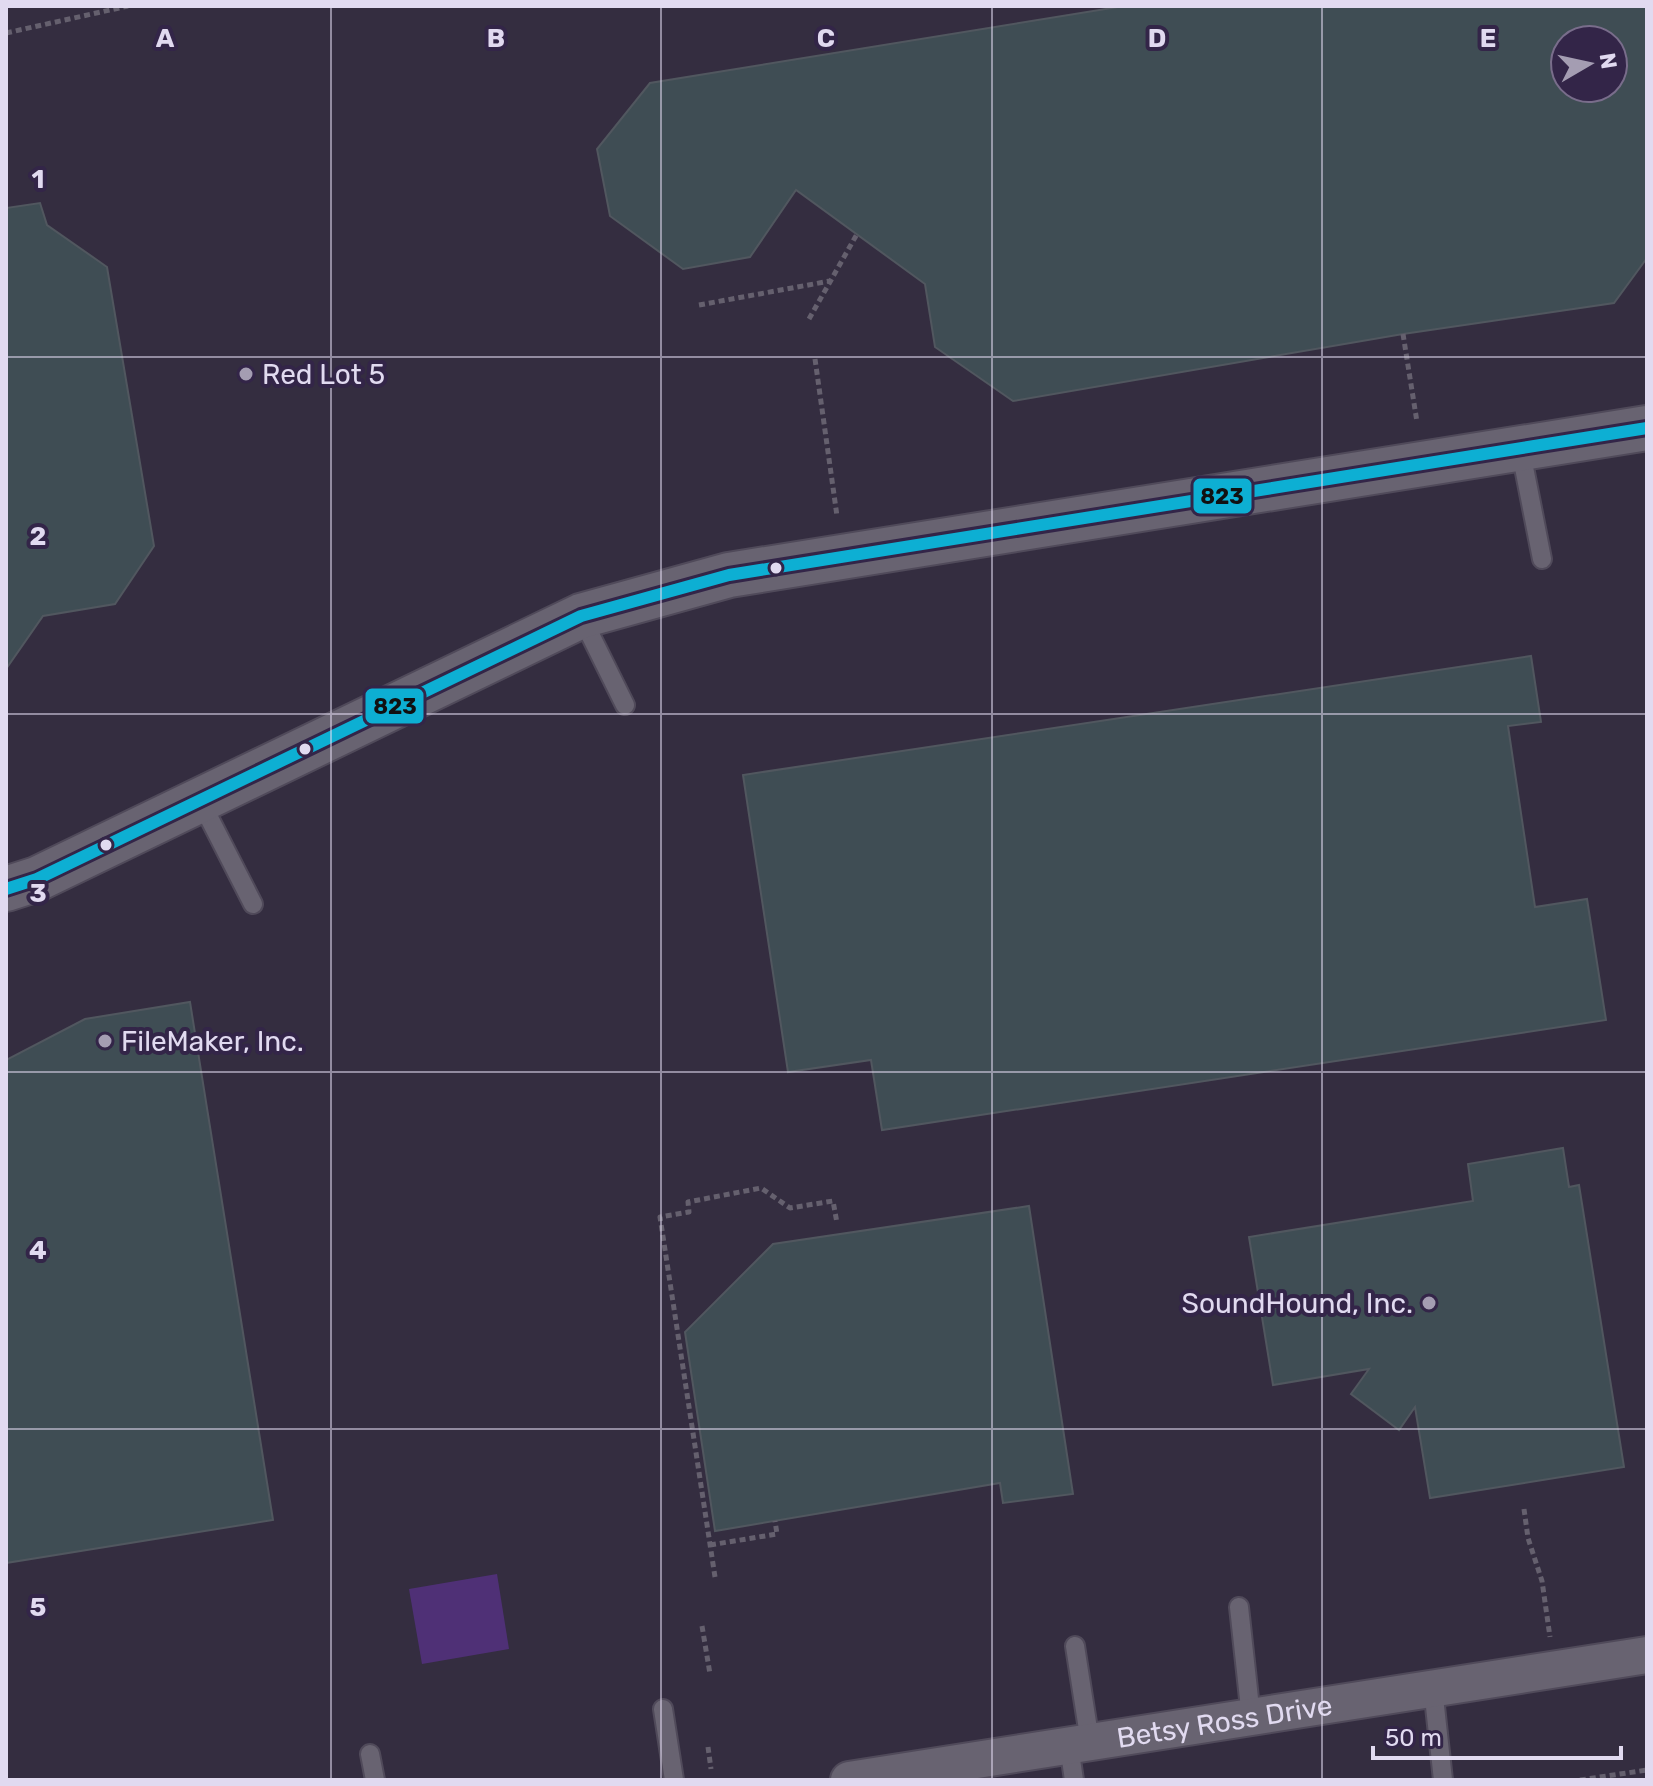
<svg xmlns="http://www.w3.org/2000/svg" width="1653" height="1786" font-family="Rubik,sans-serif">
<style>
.green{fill:#4f3076}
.building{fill:#3f4d54;stroke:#51575f;stroke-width:2;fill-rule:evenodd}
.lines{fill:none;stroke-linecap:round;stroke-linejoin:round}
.service-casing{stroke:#504a5a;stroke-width:22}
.minor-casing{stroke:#504a5a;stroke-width:40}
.tertiary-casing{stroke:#504a5a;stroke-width:48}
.path{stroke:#65606e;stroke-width:5;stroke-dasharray:6 4;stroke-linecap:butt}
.service{stroke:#686371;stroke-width:18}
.minor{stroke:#686371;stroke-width:36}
.tertiary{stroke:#686371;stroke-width:44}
.bus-1-casing{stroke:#332548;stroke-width:18}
.bus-1{stroke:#0dafd3;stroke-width:12}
.grid{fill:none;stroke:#e1daf0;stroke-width:2;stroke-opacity:0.55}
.poi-dot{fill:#a49db2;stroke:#332548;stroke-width:3}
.bus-dot{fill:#e1daf0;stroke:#332548;stroke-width:3}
.labels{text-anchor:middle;stroke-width:8;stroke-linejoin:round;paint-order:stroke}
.poi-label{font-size:28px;fill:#e1daf0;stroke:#332548;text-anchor:start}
.street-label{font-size:28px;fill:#e1daf0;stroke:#332548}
.grid-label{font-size:26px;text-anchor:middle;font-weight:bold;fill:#e1daf0;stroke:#332548;stroke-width:8;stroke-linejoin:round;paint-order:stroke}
.line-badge{stroke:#332548;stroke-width:3}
.pale-badge-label{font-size:22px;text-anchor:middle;font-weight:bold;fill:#111}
</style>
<rect width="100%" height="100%" fill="#342d40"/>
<path class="green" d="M 497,1574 L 509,1649 L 422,1664 L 409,1589 Z"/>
<path class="building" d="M 1124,6 L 1647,6 L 1647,258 L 1614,303 L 1403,334 L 1013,401 L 935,347 L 925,284 L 796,190 L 750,257 L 683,269 L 610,216 L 597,149 L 650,83 ZM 1565,40 L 1613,40 L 1613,88 L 1565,88 Z
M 40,203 L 47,225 L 107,267 L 154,546 L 115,604 L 43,616 L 6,669 L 6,208 Z
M 1531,656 L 1541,722 L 1508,726 L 1535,907 L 1587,899 L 1606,1020 L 882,1130 L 871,1060 L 788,1072 L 743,775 Z
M 190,1002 L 273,1520 L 6,1563 L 6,1060 L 85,1019 Z
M 1563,1148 L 1569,1187 L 1579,1185 L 1624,1467 L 1430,1498 L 1415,1407 L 1399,1430 L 1351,1394 L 1369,1369 L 1273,1385 L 1249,1237 L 1473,1201 L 1468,1164 Z
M 1029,1206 L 1073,1494 L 1003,1503 L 1000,1483 L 715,1531 L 685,1332 L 773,1244 Z"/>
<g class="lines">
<g class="service-casing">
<path id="service" d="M 1520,447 L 1542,559
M 581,616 L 625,705
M 200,800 L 253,904
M 1239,1607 L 1251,1717
M 1075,1646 L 1090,1742
M 1433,1688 L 1443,1780
M 663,1709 L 674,1780
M 1069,1746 L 1074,1780
M 370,1754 L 375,1780"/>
</g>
<g class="minor-casing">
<g id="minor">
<path id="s1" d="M 849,1780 L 1647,1655"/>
</g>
</g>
<g class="tertiary-casing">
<path id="tertiary" d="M 6,889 L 37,879 L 581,616 L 729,575 L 1647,428"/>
</g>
<path class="path" d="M 6,33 L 128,6
M 699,305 L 830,281
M 809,319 L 857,234
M 1403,334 L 1417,422
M 815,359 L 837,516
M 1524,1509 L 1528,1538 L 1542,1581 L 1550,1637
M 710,1545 L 777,1534 L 775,1521
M 715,1577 L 660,1217 L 689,1212 L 688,1202 L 761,1188 L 790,1208 L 833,1201 L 837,1223
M 702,1626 L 710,1674
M 708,1747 L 711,1769
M 1580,1780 L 1647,1770"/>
<use href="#service" class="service"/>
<use href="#minor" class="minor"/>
<use href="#tertiary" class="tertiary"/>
<g class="bus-1-casing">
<path id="bus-1" d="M 6,889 L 37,879 L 581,616 L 729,575 L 1647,428"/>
</g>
<use href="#bus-1" class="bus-1"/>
</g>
<path class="grid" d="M 331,6 L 331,1780M 661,6 L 661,1780M 992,6 L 992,1780M 1322,6 L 1322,1780M 6,357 L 1647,357M 6,714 L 1647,714M 6,1072 L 1647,1072M 6,1429 L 1647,1429"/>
<g class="poi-dot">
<circle cx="246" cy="374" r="8"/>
<circle cx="105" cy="1041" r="8"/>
<circle cx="1429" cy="1303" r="8"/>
</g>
<g class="bus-dot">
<circle cx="776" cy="568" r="7"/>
<circle cx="305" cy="749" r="7"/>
<circle cx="106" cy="845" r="7"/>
</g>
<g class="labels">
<g class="poi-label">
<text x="262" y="384">Red Lot 5</text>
<text x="121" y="1051">FileMaker, Inc.</text>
<text x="1413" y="1313" text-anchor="end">SoundHound, Inc.</text>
</g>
<g class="street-label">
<text dy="10" stroke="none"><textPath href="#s1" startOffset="380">Betsy Ross Drive</textPath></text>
</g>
</g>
<g class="grid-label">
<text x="165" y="47">A</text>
<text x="496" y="47">B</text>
<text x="826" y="47">C</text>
<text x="1157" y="47">D</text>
<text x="1488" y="47">E</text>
<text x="38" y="188">1</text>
<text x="38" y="545">2</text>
<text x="38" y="902">3</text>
<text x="38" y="1259">4</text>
<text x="38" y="1616">5</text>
</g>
<g class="line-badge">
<rect x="1192" y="477" width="61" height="38" rx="8" fill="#0dafd3"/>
<rect x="364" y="687" width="61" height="38" rx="8" fill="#0dafd3"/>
</g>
<g class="pale-badge-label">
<text x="1222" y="504">823</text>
<text x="395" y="714">823</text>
</g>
<rect width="1653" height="1786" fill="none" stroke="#e1daf0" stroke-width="16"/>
<g transform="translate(1589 64) rotate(81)"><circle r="38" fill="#332548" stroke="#796d8b" stroke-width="2"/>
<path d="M0-6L14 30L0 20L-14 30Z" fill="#a49db2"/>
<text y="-12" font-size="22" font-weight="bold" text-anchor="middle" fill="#e1daf0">N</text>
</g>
<path d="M1373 1746v12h248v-12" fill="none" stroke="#e1daf0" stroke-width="4"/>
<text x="1385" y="1746" font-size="24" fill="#e1daf0" stroke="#332548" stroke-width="6" paint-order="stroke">50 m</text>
</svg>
